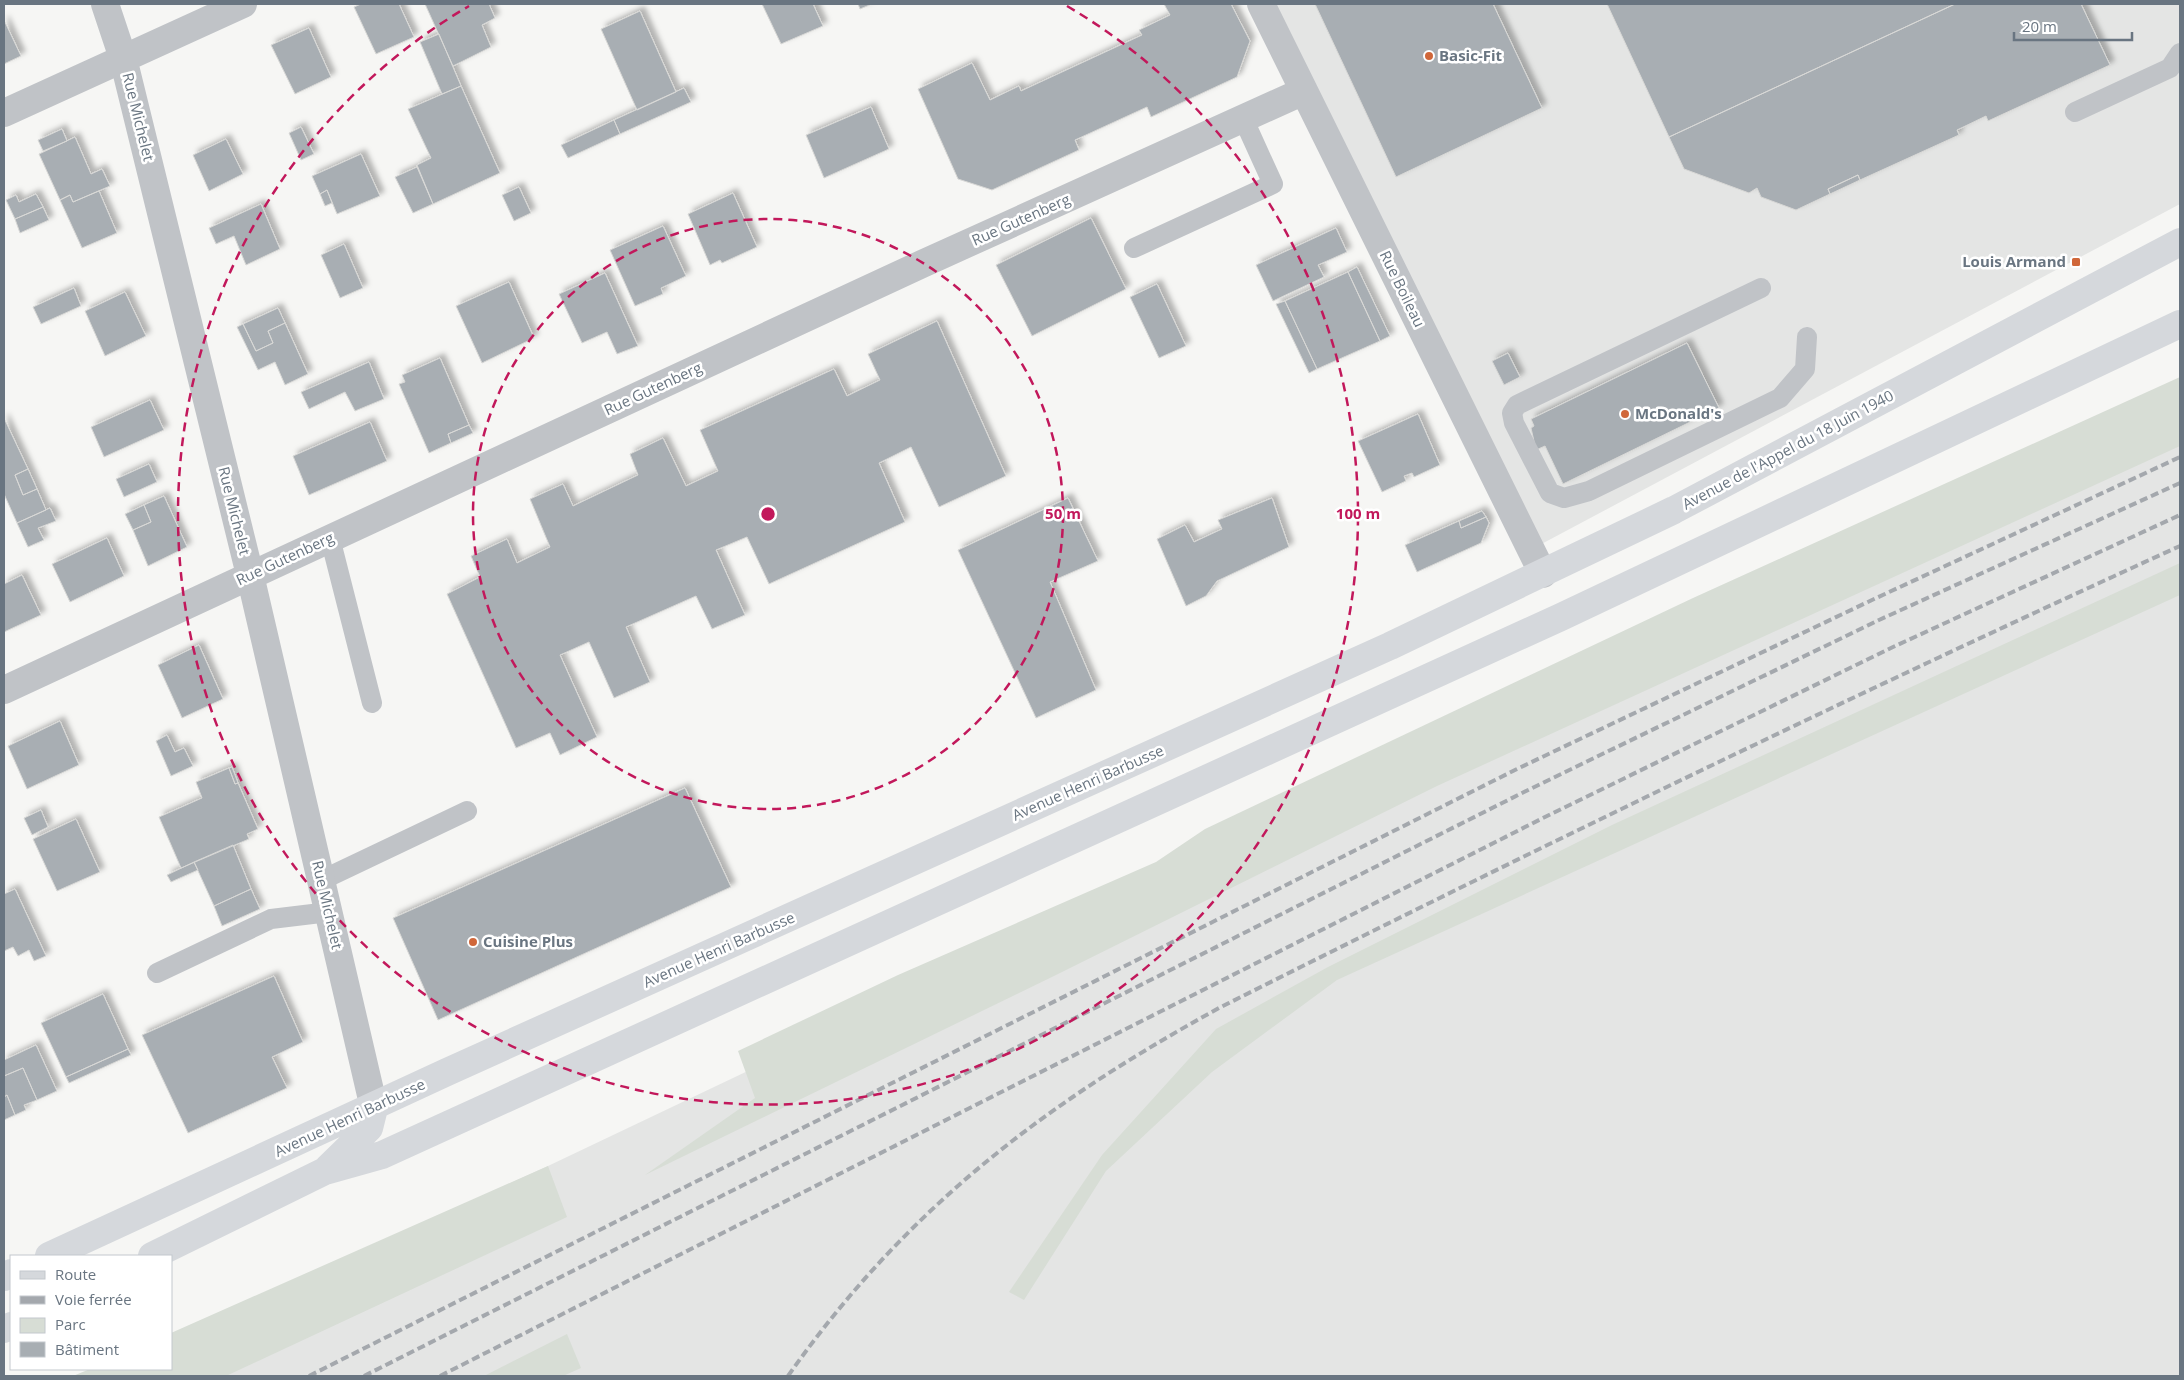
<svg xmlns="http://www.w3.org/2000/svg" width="2184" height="1380" font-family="'Open Sans',sans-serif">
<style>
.built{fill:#e4e5e4}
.green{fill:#d7ddd5}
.building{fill:#a8aeb3;stroke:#d8d8d6;filter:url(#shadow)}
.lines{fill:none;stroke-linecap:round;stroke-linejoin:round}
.service{stroke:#c0c3c7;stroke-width:20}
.minor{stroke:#c0c3c7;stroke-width:28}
.primary{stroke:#d5d8dc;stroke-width:28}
.rail{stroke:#a4a8ad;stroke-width:4;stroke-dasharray:8 4;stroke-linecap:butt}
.ring{fill:none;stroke:#c2185b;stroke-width:2.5;stroke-dasharray:9 6}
.poi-dot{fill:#d0673a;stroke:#fff;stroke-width:2}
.labels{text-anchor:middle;stroke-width:5;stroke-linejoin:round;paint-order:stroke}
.poi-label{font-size:15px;font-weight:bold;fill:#697581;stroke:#fff;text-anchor:start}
.street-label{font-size:15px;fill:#697581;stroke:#fff}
.centre{fill:#c2185b;stroke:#fff;stroke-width:2.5}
.ring-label{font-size:15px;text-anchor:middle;font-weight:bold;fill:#c2185b;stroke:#fff;stroke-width:5;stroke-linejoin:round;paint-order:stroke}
</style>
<defs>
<filter id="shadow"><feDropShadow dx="4.5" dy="-4.5" stdDeviation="2.5" flood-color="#0004"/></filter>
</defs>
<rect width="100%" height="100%" fill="#f6f6f4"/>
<path class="built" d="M 1266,4 L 2180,4 L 2180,204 L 1534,548 Z
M 2180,401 L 2180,1376 L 87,1376 L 171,1369 L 171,1338 L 548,1166 L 1634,649 Z"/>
<path class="green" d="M 2180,377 L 2180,446 L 1437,786 L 1056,975 L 645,1175 L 755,1098 L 738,1051 L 898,975 L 1156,862 L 1205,829 L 1693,598 Z
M 2180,563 L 2180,595 L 1337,980 L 1212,1072 L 1106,1171 L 1024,1300 L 1009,1292 L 1102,1155 L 1216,1029 L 1328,967 L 1612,825 Z
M 548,1166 L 567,1217 L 226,1376 L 73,1376 L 90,1369 L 171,1369 L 171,1333 Z
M 567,1334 L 581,1368 L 563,1376 L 484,1376 Z"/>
<path class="building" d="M 361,4 L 399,4 L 414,37 L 376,54 L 354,7 Z
M 425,4 L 489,4 L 495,18 L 482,25 L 491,47 L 453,66 Z
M 762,4 L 813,4 L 823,26 L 781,44 Z
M 858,4 L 872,4 L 860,9 Z
M 1164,4 L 1231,4 L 1250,41 L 1237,77 L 1151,117 L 1147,107 L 1075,140 L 1079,150 L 992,190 L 958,179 L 918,89 L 972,63 L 990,100 L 1019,86 L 1021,91 L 1142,35 L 1139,30 L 1170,15 Z
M 1315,4 L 1493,4 L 1542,108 L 1396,177 Z
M 1607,4 L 1955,4 L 1669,137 Z
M 1955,4 L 2081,4 L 2110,65 L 1988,121 L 1986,116 L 1957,130 L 1959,135 L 1860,180 L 1858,175 L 1828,189 L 1830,194 L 1796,210 L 1761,197 L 1757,188 L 1749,193 L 1684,169 L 1669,137 Z
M 640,11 L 676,92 L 637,110 L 601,29 Z
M 4,20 L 21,56 L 4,64 Z
M 309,28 L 331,77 L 295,94 L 271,45 Z
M 439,34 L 461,86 L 442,94 L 420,42 Z
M 461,86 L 500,173 L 433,204 L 417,165 L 431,158 L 408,109 Z
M 684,88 L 691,102 L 620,134 L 614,120 Z
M 871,107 L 889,149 L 824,178 L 806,135 Z
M 614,120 L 620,134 L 568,158 L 561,145 Z
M 301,127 L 314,154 L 301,160 L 289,133 Z
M 62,129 L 67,141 L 43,151 L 38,140 Z
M 75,137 L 91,174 L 102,169 L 110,186 L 73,202 L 70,195 L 60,200 L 39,154 Z
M 226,139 L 243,174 L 209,191 L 193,155 Z
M 361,154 L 380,196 L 337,214 L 327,190 L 320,194 L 312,176 Z
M 417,167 L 433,204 L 413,213 L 395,177 Z
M 1858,175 L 1860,180 L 1830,194 L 1828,189 Z
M 519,187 L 531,213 L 514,221 L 502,195 Z
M 327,190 L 332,203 L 325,206 L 320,194 Z
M 99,191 L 117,233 L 82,248 L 60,200 L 70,195 L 73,202 Z
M 733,193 L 757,247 L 722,263 L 720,260 L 710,265 L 688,214 Z
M 36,194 L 43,207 L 15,219 L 6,200 L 16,195 L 19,202 Z
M 261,204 L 280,249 L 246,265 L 234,236 L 216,244 L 209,228 Z
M 43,207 L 49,220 L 20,233 L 15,219 Z
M 1091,218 L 1126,289 L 1032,336 L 996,265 Z
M 663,226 L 686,276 L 661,288 L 663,294 L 635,306 L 610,250 Z
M 1336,228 L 1347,252 L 1318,265 L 1324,277 L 1273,301 L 1256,265 Z
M 344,244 L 363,288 L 340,298 L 321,255 Z
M 1357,267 L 1390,336 L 1380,341 L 1348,272 Z
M 1348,272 L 1380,341 L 1317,369 L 1285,301 Z
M 605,273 L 638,346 L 617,354 L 607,332 L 582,343 L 559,294 Z
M 509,282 L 534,338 L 482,363 L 456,306 Z
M 1157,284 L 1186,346 L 1159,358 L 1130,297 Z
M 74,288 L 81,306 L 41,324 L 33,307 Z
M 125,292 L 146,336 L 105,356 L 85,311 Z
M 1285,301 L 1317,369 L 1309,373 L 1276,304 Z
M 278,308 L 285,323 L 268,331 L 273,343 L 256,351 L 243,324 Z
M 937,321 L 1006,476 L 939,507 L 911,447 L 879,463 L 905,522 L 769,584 L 747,537 L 716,550 L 745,615 L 712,629 L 696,596 L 626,627 L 650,682 L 614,698 L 589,642 L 560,655 L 597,737 L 560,755 L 550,733 L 516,748 L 447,594 L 480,577 L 471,556 L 507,539 L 517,563 L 550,547 L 530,499 L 563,484 L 573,506 L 638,475 L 630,454 L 663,438 L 686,486 L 718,471 L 700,430 L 834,369 L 847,396 L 880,380 L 868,354 Z
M 285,323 L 308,374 L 285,385 L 275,362 L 258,370 L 237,327 L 243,324 L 256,351 L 273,343 L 268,331 Z
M 1687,343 L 1719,408 L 1563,484 L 1545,446 L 1536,450 L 1531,428 L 1534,426 L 1531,419 Z
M 1508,353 L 1520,377 L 1504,385 L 1492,361 Z
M 440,358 L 469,425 L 448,434 L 451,443 L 429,453 L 399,384 L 405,382 L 402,375 Z
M 369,362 L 384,399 L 355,411 L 345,392 L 309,409 L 301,392 Z
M 150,400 L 164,430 L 104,457 L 91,427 Z
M 1418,414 L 1440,465 L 1414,477 L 1412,473 L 1404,476 L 1406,481 L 1382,492 L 1358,441 Z
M 4,418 L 28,469 L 15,475 L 23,495 L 37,489 L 46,510 L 17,523 L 4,494 Z
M 370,422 L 387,461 L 309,495 L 293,456 Z
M 469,425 L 473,433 L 451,443 L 448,434 Z
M 149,464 L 157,482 L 124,497 L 116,479 Z
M 28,469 L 37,489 L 23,495 L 15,475 Z
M 164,496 L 187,547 L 148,566 L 133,530 L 151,522 L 144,505 Z
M 1068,498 L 1098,561 L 1050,582 L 1096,690 L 1036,718 L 958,550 Z
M 1272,498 L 1289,547 L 1217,581 L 1206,596 L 1186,606 L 1157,539 L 1185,525 L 1194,542 L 1222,529 L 1218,520 Z
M 144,505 L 151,522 L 133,530 L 125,514 Z
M 50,508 L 56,521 L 38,528 L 44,540 L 28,547 L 17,523 Z
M 1482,511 L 1486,517 L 1461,528 L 1459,521 Z
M 1486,517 L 1489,523 L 1481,543 L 1417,572 L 1405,545 L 1459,521 L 1461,528 Z
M 107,538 L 124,576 L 70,602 L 52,564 Z
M 22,575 L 41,615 L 4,632 L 4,584 Z
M 199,645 L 223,699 L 182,718 L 158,665 Z
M 60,721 L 79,765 L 27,789 L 8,746 Z
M 167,735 L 175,752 L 184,748 L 193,766 L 171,776 L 156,741 Z
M 232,767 L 238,783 L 235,784 L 229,768 Z
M 229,768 L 235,784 L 238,783 L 258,829 L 247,834 L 249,839 L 181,868 L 159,817 L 202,798 L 196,782 Z
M 685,788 L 731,887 L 438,1020 L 393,918 Z
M 41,810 L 48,827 L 32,835 L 24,818 Z
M 76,819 L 100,872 L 57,891 L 33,839 Z
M 233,845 L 251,889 L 214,906 L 194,862 Z
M 194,862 L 198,870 L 171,882 L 167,875 Z
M 15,889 L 46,956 L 34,961 L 29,950 L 18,956 L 13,947 L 4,951 L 4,894 Z
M 251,889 L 260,909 L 222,926 L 214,906 Z
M 274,976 L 303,1042 L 272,1057 L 287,1088 L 188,1133 L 142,1035 Z
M 103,994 L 128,1049 L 66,1077 L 41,1023 Z
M 36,1045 L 57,1091 L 37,1100 L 23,1068 L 4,1076 L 4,1060 Z
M 128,1049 L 131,1055 L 69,1083 L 66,1077 Z
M 23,1068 L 37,1100 L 24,1105 L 26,1110 L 15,1115 L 7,1095 L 4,1097 L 4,1076 Z
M 7,1095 L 15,1115 L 4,1120 L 4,1097 Z"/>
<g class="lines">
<path class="service" d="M 2075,112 L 2170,68 L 2180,53
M 1134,248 L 1273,184 L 1243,118
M 1761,288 L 1517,405 L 1512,413 L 1514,423 L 1550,493 L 1564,498 L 1589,491 L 1780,398 L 1805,369 L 1807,337
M 330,538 L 372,703
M 322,880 L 467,811
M 157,973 L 271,919 L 329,912"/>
<path class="minor" d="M 105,4 L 123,58 L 250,575 L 374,1108
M 1261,4 L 1543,574
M 4,113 L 243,4
M 4,690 L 922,264 L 1304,91"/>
<path class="primary" d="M 328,1168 L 369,1128 L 374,1108
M 49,1256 L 447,1072 L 1390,646 L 1674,510 L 2180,242
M 152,1256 L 325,1171 L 382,1155 L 1561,617 L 2180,324
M 4,1277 L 11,1273
M 4,1329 L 11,1326"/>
<path class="rail" d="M 309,1376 L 1517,769 L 1872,600 L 2180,457
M 364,1376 L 1524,792 L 1879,620 L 2180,483
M 440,1376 L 1541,819 L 1893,647 L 2180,515
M 788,1376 C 905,1210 1042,1105 1219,1008 C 1537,848 1857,693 2180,546"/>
</g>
<g class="ring">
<circle cx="768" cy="514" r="295"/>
<path d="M1067 6A590 590 0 1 1 469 6"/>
</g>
<g class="poi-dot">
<circle cx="1429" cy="56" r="5"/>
<rect x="2071" y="257" width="10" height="10" rx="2.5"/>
<circle cx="1625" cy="414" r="5"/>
<circle cx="473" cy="942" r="5"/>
</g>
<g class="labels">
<g class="poi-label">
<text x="1439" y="61">Basic-Fit</text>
<text x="2066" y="267" text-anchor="end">Louis Armand</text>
<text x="1635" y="419">McDonald's</text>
<text x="483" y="947">Cuisine Plus</text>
</g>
<g class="street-label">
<text transform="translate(138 117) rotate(76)" y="5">Rue Michelet</text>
<text transform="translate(1021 220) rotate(-24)" y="5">Rue Gutenberg</text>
<text transform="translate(1402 289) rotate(64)" y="5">Rue Boileau</text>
<text transform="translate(653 389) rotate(-25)" y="5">Rue Gutenberg</text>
<text transform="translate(1788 450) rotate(-28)" y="5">Avenue de l'Appel du 18 Juin 1940</text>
<text transform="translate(234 511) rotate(76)" y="5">Rue Michelet</text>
<text transform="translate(285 559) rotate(-25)" y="5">Rue Gutenberg</text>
<text transform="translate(1088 783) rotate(-24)" y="5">Avenue Henri Barbusse</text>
<text transform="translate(327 905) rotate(77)" y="5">Rue Michelet</text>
<text transform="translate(719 950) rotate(-24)" y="5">Avenue Henri Barbusse</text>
<text transform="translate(350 1118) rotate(-25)" y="5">Avenue Henri Barbusse</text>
</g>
</g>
<circle cx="768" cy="514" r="8" class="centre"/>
<g class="ring-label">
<text x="1063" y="519">50 m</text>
<text x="1358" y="519">100 m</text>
</g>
<rect width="2184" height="1380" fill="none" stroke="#697581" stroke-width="10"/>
<rect x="10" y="1255" width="162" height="115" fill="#ffffff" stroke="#c3c8cd"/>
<rect x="20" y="1271" width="25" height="8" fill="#d5d8dc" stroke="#c3c8cd"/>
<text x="55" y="1280" font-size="15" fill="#697581">Route</text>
<rect x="20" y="1296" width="25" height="8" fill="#a4a8ad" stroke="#c3c8cd"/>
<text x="55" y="1305" font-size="15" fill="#697581">Voie ferrée</text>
<rect x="20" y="1318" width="25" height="15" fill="#d7ddd5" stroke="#c3c8cd"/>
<text x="55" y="1330" font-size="15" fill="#697581">Parc</text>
<rect x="20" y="1342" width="25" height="15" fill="#a8aeb3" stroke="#c3c8cd"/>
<text x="55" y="1355" font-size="15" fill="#697581">Bâtiment</text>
<path d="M2014 32v8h118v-8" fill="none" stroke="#697581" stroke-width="2.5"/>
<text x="2022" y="32" font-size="15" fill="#697581" stroke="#ffffff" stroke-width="4" paint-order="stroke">20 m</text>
</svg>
